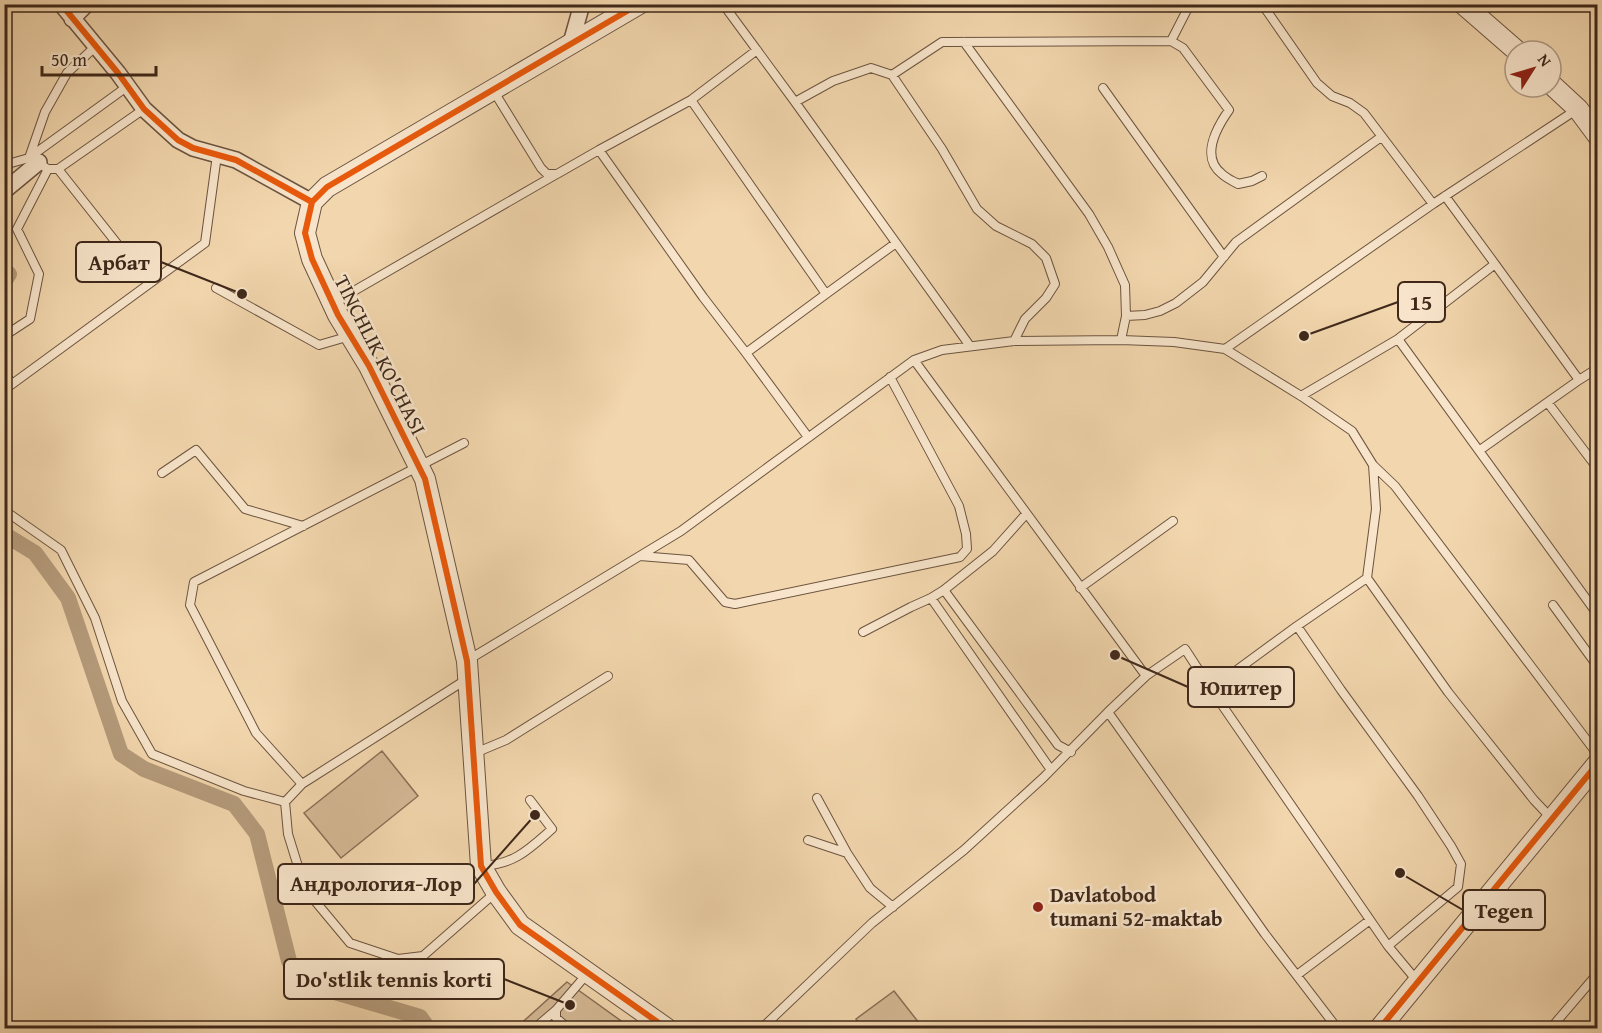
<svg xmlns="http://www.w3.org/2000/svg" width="1602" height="1033" font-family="'Gentium Book Plus',serif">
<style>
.green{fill:#d4b894;stroke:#8a7057;stroke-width:1.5}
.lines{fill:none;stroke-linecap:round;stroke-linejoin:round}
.canal{stroke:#b59b7b;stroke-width:16}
.service-casing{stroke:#6c543f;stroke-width:10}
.minor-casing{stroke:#6c543f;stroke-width:18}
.tertiary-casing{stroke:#6c543f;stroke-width:22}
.service{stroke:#f7e4ca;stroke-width:8}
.minor{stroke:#f7e4ca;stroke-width:15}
.tertiary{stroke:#f7e4ca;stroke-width:20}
.cycleway-casing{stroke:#f7e4ca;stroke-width:10}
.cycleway{stroke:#e8590c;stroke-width:6}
.poi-dot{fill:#8f2418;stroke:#f7e4ca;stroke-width:2}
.labels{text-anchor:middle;stroke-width:5;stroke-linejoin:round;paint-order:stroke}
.street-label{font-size:21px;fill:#3f281a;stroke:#f7e4ca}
.poi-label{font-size:21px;font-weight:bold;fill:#3f281a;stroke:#f7e4ca;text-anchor:start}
.leader{fill:none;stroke:#3f281a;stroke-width:2}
.callout-dot{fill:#3f281a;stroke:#f7e4ca;stroke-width:2}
.callout{fill:#f7e4ca;stroke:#3f281a;stroke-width:2}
.callout-label{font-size:22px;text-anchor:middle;font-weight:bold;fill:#3f281a}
</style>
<rect width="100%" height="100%" fill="#f2d6ad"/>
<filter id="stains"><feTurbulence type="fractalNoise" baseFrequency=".00333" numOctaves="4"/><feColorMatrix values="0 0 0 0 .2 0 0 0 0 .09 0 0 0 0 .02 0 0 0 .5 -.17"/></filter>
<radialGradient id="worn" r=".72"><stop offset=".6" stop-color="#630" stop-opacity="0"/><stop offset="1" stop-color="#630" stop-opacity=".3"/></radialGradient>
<path class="green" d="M 382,751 L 418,796 L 341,858 L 304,813 Z
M 567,982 L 631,1028 L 516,1028 Z
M 894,991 L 923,1028 L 864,1028 L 856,1019 Z"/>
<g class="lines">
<path class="canal" d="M 4,282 L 9,274
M 4,534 L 35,553 L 68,598 L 121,754 L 144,769 L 234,804 L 257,834 L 289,961 L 304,983 L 420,1017 L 428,1028"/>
<g class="service-casing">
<path id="service" d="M 723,4 L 795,102 L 833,81 L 871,68 L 892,75 L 942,149 L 977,209 L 996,226 L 1032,244 L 1046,258 L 1055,284 L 1046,298 L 1025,319 L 1014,341
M 1262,4 L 1317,83 L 1332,96 L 1350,103 L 1364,113 L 1433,204
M 1171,41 L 1183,48 L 1229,110 C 1217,127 1200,157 1222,174 C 1226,178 1233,181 1238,184 L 1252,181 L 1262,176
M 964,42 L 1089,214 L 1108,247 L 1125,285 L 1126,316 L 1121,340
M 892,75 L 942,42 L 1171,41 L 1190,4
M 1103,88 L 1224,257
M 493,90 L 541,168 L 547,174 L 557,174 L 599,150 L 703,297 L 746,353
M 691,100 L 826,294 L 746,353 L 808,437
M 795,102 L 970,346
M 599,150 L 691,100 L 757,50
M 30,157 L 128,86
M 29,158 L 45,112 L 67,73 L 96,46
M 4,165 L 29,158 L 48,169 L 58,169 L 144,109
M 58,169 L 149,284
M 216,288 L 319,345 L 350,336
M 826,294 L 896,243
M 333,303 L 555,175
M 1126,316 L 1145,315 L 1160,311 L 1176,303 L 1203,282 L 1236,242 L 1381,137
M 4,336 L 30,319 L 39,274 L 17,229 L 48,169
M 1398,339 L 1495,264 L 1445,196
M 1225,349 L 1433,204 L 1576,110
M 914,360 L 1146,676 L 1108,712
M 4,373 L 12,384
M 1579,380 L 1598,368
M 4,390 L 205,243 L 217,155
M 1301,396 L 1398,339 L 1598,615
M 1548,403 L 1598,469
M 1480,450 L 1579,380 L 1495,264
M 1373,465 L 1395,486 L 1598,755
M 162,473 L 196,450 L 245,509 L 303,526
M 4,516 L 11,515 L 61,550 L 95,618 L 122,701 L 152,754 L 244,791 L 285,802
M 640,556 L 689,560 L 725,602 L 735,604 L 960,557 L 967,549 L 966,534 L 959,506 L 890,377
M 1367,578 L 1448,692 L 1534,800 L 1552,819
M 1080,588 L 1173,521
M 944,590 L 993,551 L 1026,514
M 1553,605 L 1598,667
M 863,632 L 911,607 L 931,598
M 468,660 L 681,531 L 914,360 L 942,350 L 1014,341 L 1121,340 L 1174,342 L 1225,349 L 1301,396 L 1352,431 L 1373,465 L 1376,509 L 1367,578 L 1297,626
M 1146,676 L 1185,649 L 1211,689 L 1297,626 L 1341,690 L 1418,796 L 1451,846 L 1461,864 L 1458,887 L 1388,946 L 1418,982
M 467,679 L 302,784 L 285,802 L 288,834 L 305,889 L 350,943 L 398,959 L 423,956 L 496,892
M 1211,689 L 1388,946
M 475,753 L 506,740 L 608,676
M 1051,770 L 931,598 L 944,590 L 1058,745 L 1071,752
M 302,784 L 256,733 L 190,605 L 194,582 L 464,443
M 817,798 L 847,853 L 870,888 L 893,907
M 808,840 L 847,853
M 483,866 C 515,864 529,849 552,829 L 530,800
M 1297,975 L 1370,920
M 535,1028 L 556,1010
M 568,1028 L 556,1018 L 556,1010 L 587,974
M 762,1028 L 872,923 L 964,850 L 1043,778 L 1108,712 L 1265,934 L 1337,1028
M 1551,1028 L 1598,973"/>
</g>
<g class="minor-casing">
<path id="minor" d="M 61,4 L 118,73 L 144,109 L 178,140 L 193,148 L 236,160 L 312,202
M 72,19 L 87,4
M 571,43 L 582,4
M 4,191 L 39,162"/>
</g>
<g class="tertiary-casing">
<path id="tertiary" d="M 639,4 L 327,187 L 312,202 L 305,233 L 312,259 L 338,315 L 369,366 L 425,479 L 467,661 L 481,866 L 496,892 L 520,925 L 666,1028
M 1463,4 L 1517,51
M 1551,84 L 1578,109 L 1598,136
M 1380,1028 L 1598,763"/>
</g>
<use href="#service" class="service"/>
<use href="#minor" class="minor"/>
<use href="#tertiary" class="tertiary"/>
<g class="cycleway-casing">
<path id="cycleway" d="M 61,4 L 118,73 L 144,109 L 178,140 L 193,148 L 236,160 L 312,202
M 639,4 L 327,187 L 312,202 L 305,233 L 312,259 L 338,315 L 369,366 L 425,479 L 467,661 L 481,866 L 496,892 L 520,925 L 666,1028
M 1380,1028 L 1598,763"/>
</g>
<use href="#cycleway" class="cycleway"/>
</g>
<circle class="poi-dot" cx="1038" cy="907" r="6"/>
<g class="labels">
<g class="street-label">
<text transform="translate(380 355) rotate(63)" y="7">TINCHLIK KO'CHASI</text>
</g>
<g class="poi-label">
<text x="1050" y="902">Davlatobod<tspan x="1050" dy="24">tumani 52-maktab</tspan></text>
</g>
</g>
<path class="leader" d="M242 294L161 262M1304 336L1398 302M1115 655L1188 687M535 815L474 884M1400 873L1463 910M570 1005L504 979"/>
<g class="callout-dot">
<circle cx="242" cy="294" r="6"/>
<circle cx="1304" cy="336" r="6"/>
<circle cx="1115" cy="655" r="6"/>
<circle cx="535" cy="815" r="6"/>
<circle cx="1400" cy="873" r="6"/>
<circle cx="570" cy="1005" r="6"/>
</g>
<g class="callout">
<rect x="76" y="242" width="85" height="40" rx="6"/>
<rect x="1398" y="282" width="47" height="40" rx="6"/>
<rect x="1188" y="667" width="106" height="40" rx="6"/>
<rect x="278" y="864" width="196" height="40" rx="6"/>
<rect x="1463" y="890" width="82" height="40" rx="6"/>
<rect x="284" y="959" width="220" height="40" rx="6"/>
</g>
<g class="callout-label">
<text x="119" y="270">Арбат</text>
<text x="1421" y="310">15</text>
<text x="1241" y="695">Юпитер</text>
<text x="376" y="891">Андрология-Лор</text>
<text x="1504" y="918">Tegen</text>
<text x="394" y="987">Do'stlik tennis korti</text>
</g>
<rect width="1602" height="1033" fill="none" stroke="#f2d6ad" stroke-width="24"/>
<rect x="6" y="6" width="1590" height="1021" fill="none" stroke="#3f281a" stroke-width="3"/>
<rect x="12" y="12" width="1578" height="1009" fill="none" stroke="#3f281a" stroke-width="1.5"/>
<g transform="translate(1533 69) rotate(53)"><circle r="28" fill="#f7e4ca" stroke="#ad9984" stroke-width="1.5"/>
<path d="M0-4.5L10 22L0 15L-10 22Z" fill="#8f2418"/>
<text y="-9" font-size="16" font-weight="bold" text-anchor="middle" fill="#3f281a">N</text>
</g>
<path d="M42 66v9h114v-9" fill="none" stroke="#3f281a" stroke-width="3"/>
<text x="51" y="66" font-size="18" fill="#3f281a" stroke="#f7e4ca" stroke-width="4.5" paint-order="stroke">50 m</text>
<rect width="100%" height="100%" filter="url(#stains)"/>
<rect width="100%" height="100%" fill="url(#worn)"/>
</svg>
